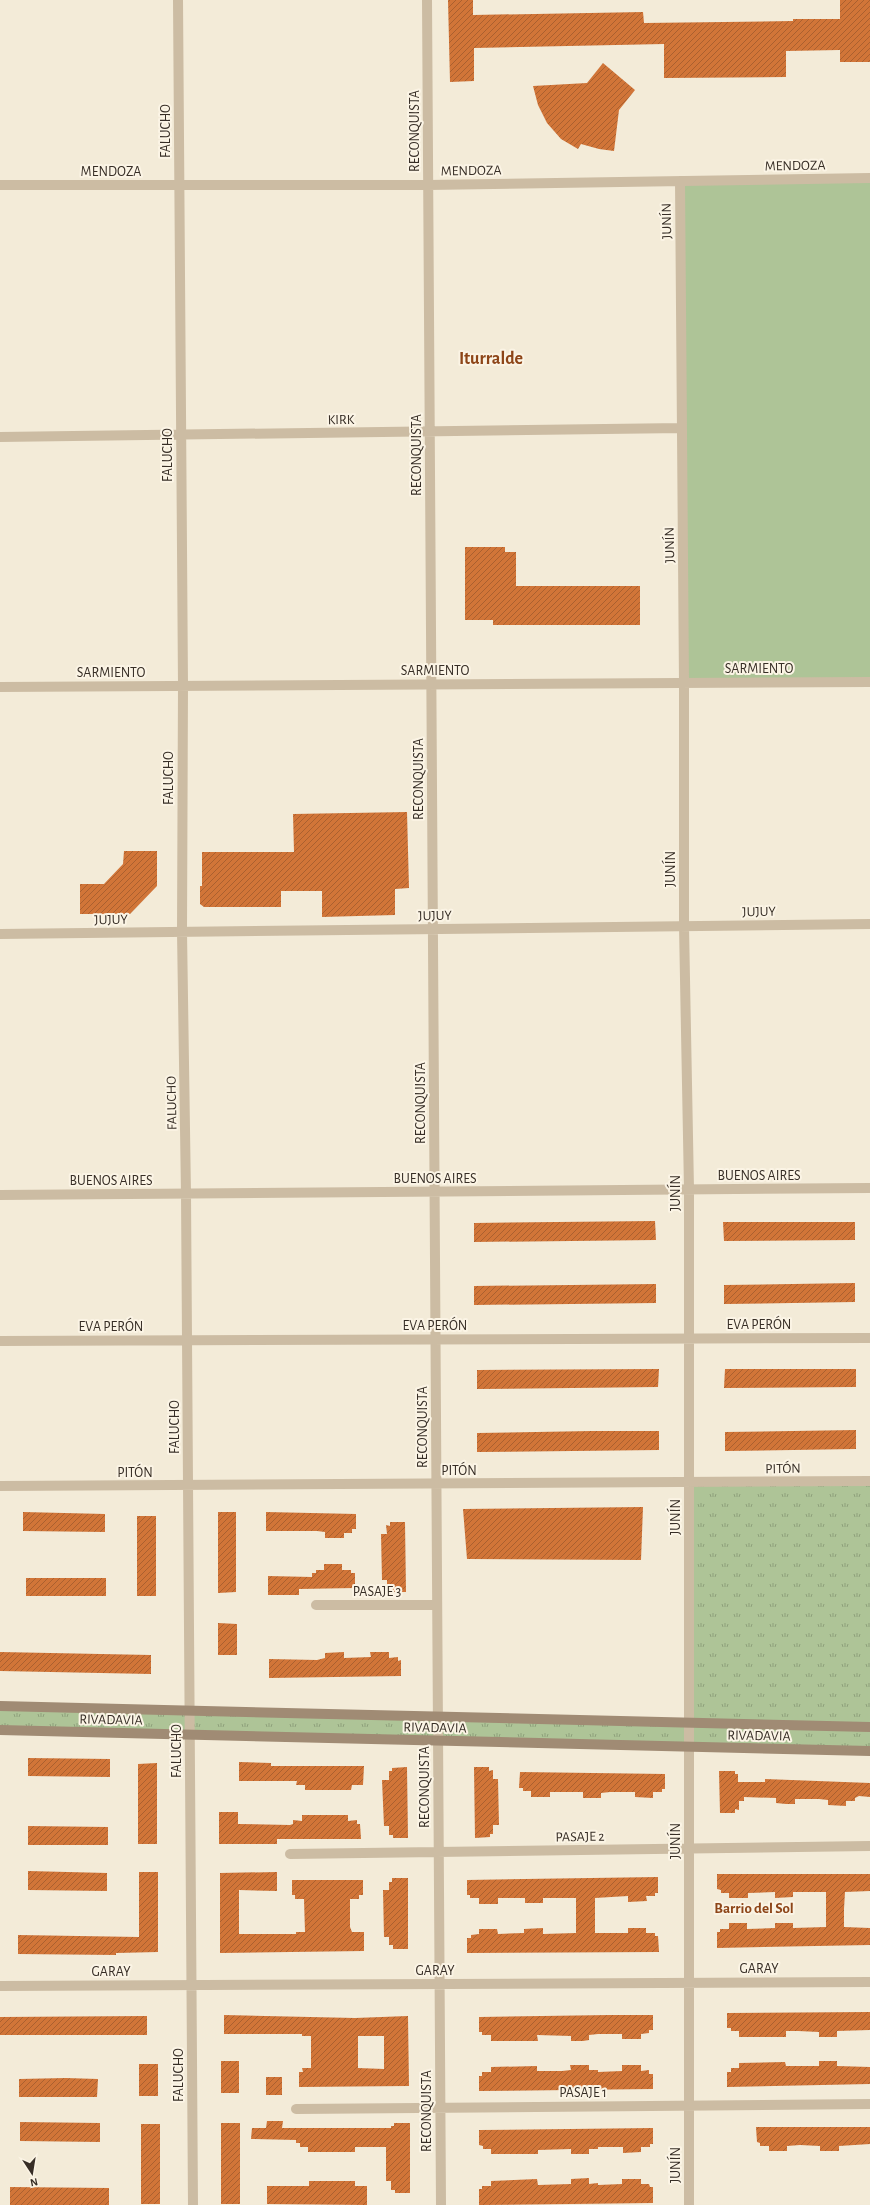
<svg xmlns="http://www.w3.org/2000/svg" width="870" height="2205" font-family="'Alegreya Sans',sans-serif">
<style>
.grass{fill:url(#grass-tufts)}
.garden{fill:#aec497}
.building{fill:url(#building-hatch);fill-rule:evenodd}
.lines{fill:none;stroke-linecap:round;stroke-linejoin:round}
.street{stroke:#ccbca3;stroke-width:10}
.secondary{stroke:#a08b74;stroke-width:10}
.labels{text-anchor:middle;stroke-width:4;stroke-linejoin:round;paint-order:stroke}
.street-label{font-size:14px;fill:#372e26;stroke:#fbf4e5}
.neighbourhood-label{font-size:15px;font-weight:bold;fill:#8d4518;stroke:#fbf4e5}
.district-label{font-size:18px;font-weight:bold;fill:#8d4518;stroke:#fbf4e5}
</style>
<defs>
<pattern id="grass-tufts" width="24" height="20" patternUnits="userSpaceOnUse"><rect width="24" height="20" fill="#aec497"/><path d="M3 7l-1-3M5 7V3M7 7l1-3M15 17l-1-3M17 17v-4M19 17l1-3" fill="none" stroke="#8ea07b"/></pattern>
<pattern id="building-hatch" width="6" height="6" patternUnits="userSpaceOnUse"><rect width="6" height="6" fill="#d17538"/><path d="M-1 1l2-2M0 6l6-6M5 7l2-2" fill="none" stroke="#aa602f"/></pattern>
</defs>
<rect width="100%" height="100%" fill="#f3ebd8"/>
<path class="grass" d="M 870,1481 L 870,1751 L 0,1730 L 0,1706 L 688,1723 L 689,1483 Z"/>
<path class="garden" d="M 870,178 L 870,682 L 684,683 L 680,181 Z"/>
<path class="building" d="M 448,0 L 473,0 L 473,15 L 643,12 L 644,23 L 793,21 L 793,19 L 840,19 L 840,0 L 870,0 L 870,62 L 840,62 L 840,50 L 786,51 L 786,77 L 664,78 L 664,44 L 474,48 L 474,81 L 450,82 Z
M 603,63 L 635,90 L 619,110 L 614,151 L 599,149 L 581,144 L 578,149 L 561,139 L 547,123 L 538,105 L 533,86 L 587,83 Z
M 465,547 L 505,547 L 505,552 L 516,552 L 516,586 L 640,586 L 640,625 L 493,625 L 493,620 L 465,620 Z
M 407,812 L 409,888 L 395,889 L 395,915 L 322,917 L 322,891 L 281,891 L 281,907 L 204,907 L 200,904 L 200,886 L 202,886 L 202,852 L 294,852 L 293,814 Z
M 124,851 L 157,851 L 157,886 L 130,914 L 80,914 L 80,884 L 104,884 L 123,864 Z
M 655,1221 L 656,1240 L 474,1242 L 474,1223 Z
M 723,1222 L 855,1222 L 855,1240 L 724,1241 Z
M 855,1283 L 855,1302 L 724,1304 L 724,1285 Z
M 656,1284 L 656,1303 L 474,1305 L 474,1286 Z
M 659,1369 L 658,1387 L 477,1389 L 477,1370 Z
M 725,1369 L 856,1369 L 856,1387 L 724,1388 Z
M 856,1430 L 856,1449 L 725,1451 L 725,1432 Z
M 592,1431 L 659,1431 L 659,1450 L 477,1452 L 477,1433 Z
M 643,1507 L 641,1560 L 467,1559 L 463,1509 Z
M 23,1512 L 105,1514 L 105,1532 L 23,1531 Z
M 218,1512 L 236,1512 L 236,1592 L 218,1593 Z
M 266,1512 L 356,1514 L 356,1529 L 352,1529 L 352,1533 L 344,1533 L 344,1538 L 325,1538 L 325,1532 L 317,1531 L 266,1531 Z
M 137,1516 L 156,1516 L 156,1596 L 137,1596 Z
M 390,1522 L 405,1522 L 406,1592 L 390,1592 L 390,1589 L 387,1589 L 387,1580 L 382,1580 L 381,1534 L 387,1534 L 386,1525 L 390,1526 Z
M 324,1564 L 342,1564 L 342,1570 L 351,1570 L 351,1573 L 355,1573 L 355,1588 L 299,1589 L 299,1595 L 268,1595 L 268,1576 L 312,1577 L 312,1573 L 316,1573 L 316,1570 L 324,1570 Z
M 26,1578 L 106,1578 L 106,1596 L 26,1596 Z
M 218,1623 L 237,1624 L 237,1655 L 218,1655 Z
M 0,1652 L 151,1655 L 151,1674 L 0,1671 Z
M 344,1652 L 344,1658 L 371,1657 L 370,1652 L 389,1652 L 389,1658 L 398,1657 L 398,1661 L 401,1660 L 401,1676 L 269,1678 L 269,1659 L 317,1660 L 325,1658 L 325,1653 Z
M 28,1758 L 110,1759 L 110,1777 L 28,1776 Z
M 239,1762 L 271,1763 L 271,1766 L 364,1766 L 363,1785 L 352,1785 L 351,1790 L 305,1790 L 305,1785 L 296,1785 L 297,1781 L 239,1781 Z
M 157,1763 L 157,1844 L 138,1844 L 138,1764 Z
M 407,1767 L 408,1838 L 393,1838 L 393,1835 L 389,1835 L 389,1826 L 384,1826 L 382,1780 L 389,1780 L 389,1771 L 392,1771 L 392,1768 Z
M 474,1767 L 489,1767 L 489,1771 L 493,1770 L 493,1779 L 498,1779 L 499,1825 L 493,1825 L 493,1834 L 490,1834 L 490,1837 L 475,1838 Z
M 719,1771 L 735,1771 L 735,1774 L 738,1774 L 738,1782 L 765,1782 L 765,1779 L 870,1783 L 870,1797 L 859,1796 L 855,1798 L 855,1801 L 846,1801 L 846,1806 L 828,1805 L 828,1800 L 819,1799 L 795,1799 L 795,1804 L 786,1804 L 776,1803 L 776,1798 L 744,1797 L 744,1801 L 739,1801 L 739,1810 L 735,1809 L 735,1813 L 720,1813 Z
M 520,1772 L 665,1774 L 665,1789 L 662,1789 L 662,1792 L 653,1792 L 653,1798 L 635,1797 L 635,1792 L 610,1792 L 601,1793 L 601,1798 L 583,1798 L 583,1792 L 550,1792 L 550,1797 L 531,1797 L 531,1791 L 523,1791 L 523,1788 L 519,1788 Z
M 219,1812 L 238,1812 L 238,1824 L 290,1825 L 293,1824 L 293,1820 L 302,1821 L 302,1815 L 348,1815 L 348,1821 L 357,1820 L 357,1824 L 360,1824 L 361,1839 L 277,1839 L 277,1844 L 219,1844 Z
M 28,1826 L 108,1827 L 108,1845 L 28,1845 Z
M 28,1871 L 107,1873 L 107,1891 L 28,1890 Z
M 139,1872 L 158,1872 L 158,1952 L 116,1953 L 116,1955 L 18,1954 L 18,1935 L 139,1937 Z
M 277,1872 L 277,1891 L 239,1890 L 239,1934 L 296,1934 L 296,1932 L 305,1932 L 304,1899 L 295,1899 L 295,1895 L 292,1895 L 292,1880 L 363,1880 L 363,1895 L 359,1895 L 359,1899 L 350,1899 L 350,1927 L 352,1932 L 364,1932 L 364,1951 L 220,1953 L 220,1873 Z
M 717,1874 L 870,1874 L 870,1891 L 845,1892 L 844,1909 L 844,1927 L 870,1928 L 870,1945 L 717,1948 L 717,1932 L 720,1932 L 720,1929 L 729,1929 L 729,1923 L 747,1923 L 747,1929 L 775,1928 L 775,1923 L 793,1923 L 793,1928 L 826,1927 L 826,1892 L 793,1892 L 793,1897 L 775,1898 L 775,1892 L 748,1893 L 748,1898 L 729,1898 L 729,1893 L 721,1893 L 721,1890 L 717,1889 Z
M 658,1877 L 658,1893 L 655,1893 L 655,1896 L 646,1896 L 647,1901 L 628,1902 L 628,1896 L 595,1898 L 595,1933 L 628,1933 L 628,1928 L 646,1928 L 646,1933 L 655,1933 L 655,1936 L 658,1936 L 659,1952 L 467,1953 L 467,1938 L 471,1938 L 471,1935 L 479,1934 L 479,1929 L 497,1929 L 498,1934 L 524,1933 L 524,1929 L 543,1928 L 543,1934 L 576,1933 L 576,1898 L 543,1898 L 543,1903 L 525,1903 L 525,1898 L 498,1898 L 498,1904 L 479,1904 L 479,1898 L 470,1898 L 470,1895 L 467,1895 L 467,1880 Z
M 392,1878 L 408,1878 L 408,1949 L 393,1949 L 393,1945 L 389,1945 L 389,1937 L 384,1937 L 383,1890 L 389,1890 L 389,1882 L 392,1882 Z
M 870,2012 L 870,2030 L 837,2031 L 837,2037 L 819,2037 L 819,2032 L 798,2031 L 786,2031 L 786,2037 L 739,2037 L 739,2031 L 731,2031 L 731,2028 L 727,2028 L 727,2013 Z
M 224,2015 L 355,2018 L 408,2016 L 409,2086 L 299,2087 L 299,2072 L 303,2072 L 302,2068 L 311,2068 L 311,2036 L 302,2036 L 302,2034 L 224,2034 ZM 358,2036 L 384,2036 L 384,2069 L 358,2068 Z
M 610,2015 L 653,2015 L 653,2030 L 649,2030 L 649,2033 L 641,2034 L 641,2039 L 622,2039 L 622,2034 L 598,2034 L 589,2035 L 589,2040 L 583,2041 L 571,2041 L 571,2036 L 537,2035 L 538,2041 L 491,2041 L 491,2035 L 482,2035 L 482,2032 L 479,2032 L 479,2017 Z
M 147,2016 L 147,2035 L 0,2035 L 0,2017 Z
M 221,2061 L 239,2061 L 239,2093 L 221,2093 Z
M 819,2061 L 837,2061 L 837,2066 L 870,2067 L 870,2084 L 727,2087 L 727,2072 L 731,2072 L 731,2068 L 739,2068 L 739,2063 L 785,2062 L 786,2066 L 819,2066 Z
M 139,2064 L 158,2064 L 158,2096 L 139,2096 Z
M 570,2065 L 589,2065 L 589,2070 L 598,2070 L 598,2072 L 622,2071 L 622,2065 L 641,2065 L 641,2071 L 649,2070 L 649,2074 L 653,2074 L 653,2089 L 479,2091 L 479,2076 L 482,2076 L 482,2072 L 491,2072 L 491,2067 L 537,2066 L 537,2071 L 562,2071 L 571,2070 Z
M 266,2077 L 282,2077 L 282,2095 L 266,2095 Z
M 66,2078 L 98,2079 L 97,2097 L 19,2097 L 19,2079 Z
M 267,2121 L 283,2121 L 282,2128 L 391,2128 L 391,2126 L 394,2126 L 394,2123 L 410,2123 L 410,2193 L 395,2193 L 395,2190 L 391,2190 L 391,2181 L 386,2181 L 386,2147 L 355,2147 L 355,2152 L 308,2152 L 308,2147 L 300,2147 L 300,2143 L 296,2143 L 296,2140 L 251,2139 L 252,2128 L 266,2128 Z
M 20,2122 L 100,2123 L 100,2142 L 20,2141 Z
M 221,2123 L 240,2123 L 240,2204 L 221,2204 Z
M 141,2124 L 160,2124 L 160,2204 L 141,2204 Z
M 756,2127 L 870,2127 L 870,2144 L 839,2146 L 839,2151 L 820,2151 L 820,2146 L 800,2145 L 787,2146 L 787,2151 L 769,2151 L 769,2146 L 760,2146 L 760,2143 L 757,2142 Z
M 653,2128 L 653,2144 L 650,2144 L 650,2147 L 641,2147 L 641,2152 L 623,2153 L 623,2147 L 598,2147 L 598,2149 L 589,2149 L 589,2154 L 571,2154 L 571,2149 L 538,2150 L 538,2154 L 491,2154 L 491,2149 L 483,2149 L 483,2146 L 479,2145 L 479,2130 Z
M 589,2178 L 589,2184 L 598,2183 L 598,2185 L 622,2184 L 622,2179 L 641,2179 L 641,2184 L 649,2184 L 650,2187 L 653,2187 L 653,2203 L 479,2205 L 479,2189 L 482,2189 L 482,2186 L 491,2186 L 491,2181 L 537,2179 L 538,2185 L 571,2184 L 571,2179 Z
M 309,2181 L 355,2181 L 355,2186 L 367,2186 L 367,2205 L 267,2204 L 267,2186 L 309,2186 Z
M 10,2187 L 109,2188 L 109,2205 L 10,2205 Z"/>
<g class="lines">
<path class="street" d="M 178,0 L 183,686 L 182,932 L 186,1194 L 193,2205
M 427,0 L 441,2205
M 680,181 L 684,683 L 684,926 L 689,1189 L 689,2205
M 0,185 L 428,185 L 870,178
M 0,437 L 682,428
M 0,687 L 870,682
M 0,934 L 870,924
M 0,1195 L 870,1188
M 0,1341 L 870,1338
M 0,1486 L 870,1481
M 316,1605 L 437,1605
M 290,1854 L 870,1846
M 0,1986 L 870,1982
M 296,2109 L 870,2104"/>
<path class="secondary" d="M 0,1706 L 870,1727
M 0,1730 L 870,1751"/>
</g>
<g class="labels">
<g class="street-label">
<text transform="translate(165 131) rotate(-90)" y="5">FALUCHO</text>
<text transform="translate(414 131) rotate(-90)" y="5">RECONQUISTA</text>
<text transform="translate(795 165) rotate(-1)" y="5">MENDOZA</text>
<text transform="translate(471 170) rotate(-1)" y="5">MENDOZA</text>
<text x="111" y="176">MENDOZA</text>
<text transform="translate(666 221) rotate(-91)" y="5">JUNÍN</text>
<text transform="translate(341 419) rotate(-1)" y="5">KIRK</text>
<text transform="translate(167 455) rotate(-90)" y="5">FALUCHO</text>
<text transform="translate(416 455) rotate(-90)" y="5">RECONQUISTA</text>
<text transform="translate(669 545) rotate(-91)" y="5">JUNÍN</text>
<text x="759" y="673">SARMIENTO</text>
<text x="435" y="675">SARMIENTO</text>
<text x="111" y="677">SARMIENTO</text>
<text transform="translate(168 778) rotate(-90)" y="5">FALUCHO</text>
<text transform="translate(418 779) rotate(-90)" y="5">RECONQUISTA</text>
<text transform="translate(670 869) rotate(-90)" y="5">JUNÍN</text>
<text transform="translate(759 911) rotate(-1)" y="5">JUJUY</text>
<text transform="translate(435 915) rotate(-1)" y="5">JUJUY</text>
<text transform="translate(111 919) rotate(-1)" y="5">JUJUY</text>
<text transform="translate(171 1103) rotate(-91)" y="5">FALUCHO</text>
<text transform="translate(420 1103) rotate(-90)" y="5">RECONQUISTA</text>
<text x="759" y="1180">BUENOS AIRES</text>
<text x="435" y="1183">BUENOS AIRES</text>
<text x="111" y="1185">BUENOS AIRES</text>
<text transform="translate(675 1193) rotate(-90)" y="5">JUNÍN</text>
<text x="759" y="1329">EVA PERÓN</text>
<text x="435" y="1330">EVA PERÓN</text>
<text x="111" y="1331">EVA PERÓN</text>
<text transform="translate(174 1427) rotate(-90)" y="5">FALUCHO</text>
<text transform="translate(422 1427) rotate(-90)" y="5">RECONQUISTA</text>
<text transform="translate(783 1468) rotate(-1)" y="5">PITÓN</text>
<text x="459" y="1475">PITÓN</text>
<text x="135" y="1477">PITÓN</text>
<text transform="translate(675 1517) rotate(-90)" y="5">JUNÍN</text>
<text x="377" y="1596">PASAJE 3</text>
<text transform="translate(111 1719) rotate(1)" y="5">RIVADAVIA</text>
<text transform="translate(435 1727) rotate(1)" y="5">RIVADAVIA</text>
<text transform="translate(759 1735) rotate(1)" y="5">RIVADAVIA</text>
<text transform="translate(176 1751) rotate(-90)" y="5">FALUCHO</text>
<text transform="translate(424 1787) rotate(-90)" y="5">RECONQUISTA</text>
<text transform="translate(580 1836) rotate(-1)" y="5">PASAJE 2</text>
<text transform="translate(675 1841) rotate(-90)" y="5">JUNÍN</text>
<text x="759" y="1973">GARAY</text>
<text x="435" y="1975">GARAY</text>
<text x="111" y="1976">GARAY</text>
<text transform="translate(178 2075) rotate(-90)" y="5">FALUCHO</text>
<text x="583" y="2097">PASAJE 1</text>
<text transform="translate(426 2111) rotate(-90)" y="5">RECONQUISTA</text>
<text transform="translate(675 2165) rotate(-90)" y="5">JUNÍN</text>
</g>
<g class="neighbourhood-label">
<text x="754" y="1913">Barrio del Sol</text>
</g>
<g class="district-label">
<text x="491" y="364">Iturralde</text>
</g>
</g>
<g transform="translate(32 2173) rotate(168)" stroke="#fbf4e5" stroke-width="3" paint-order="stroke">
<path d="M0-3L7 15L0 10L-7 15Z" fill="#372e26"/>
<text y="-6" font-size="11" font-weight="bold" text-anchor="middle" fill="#372e26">N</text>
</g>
</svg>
